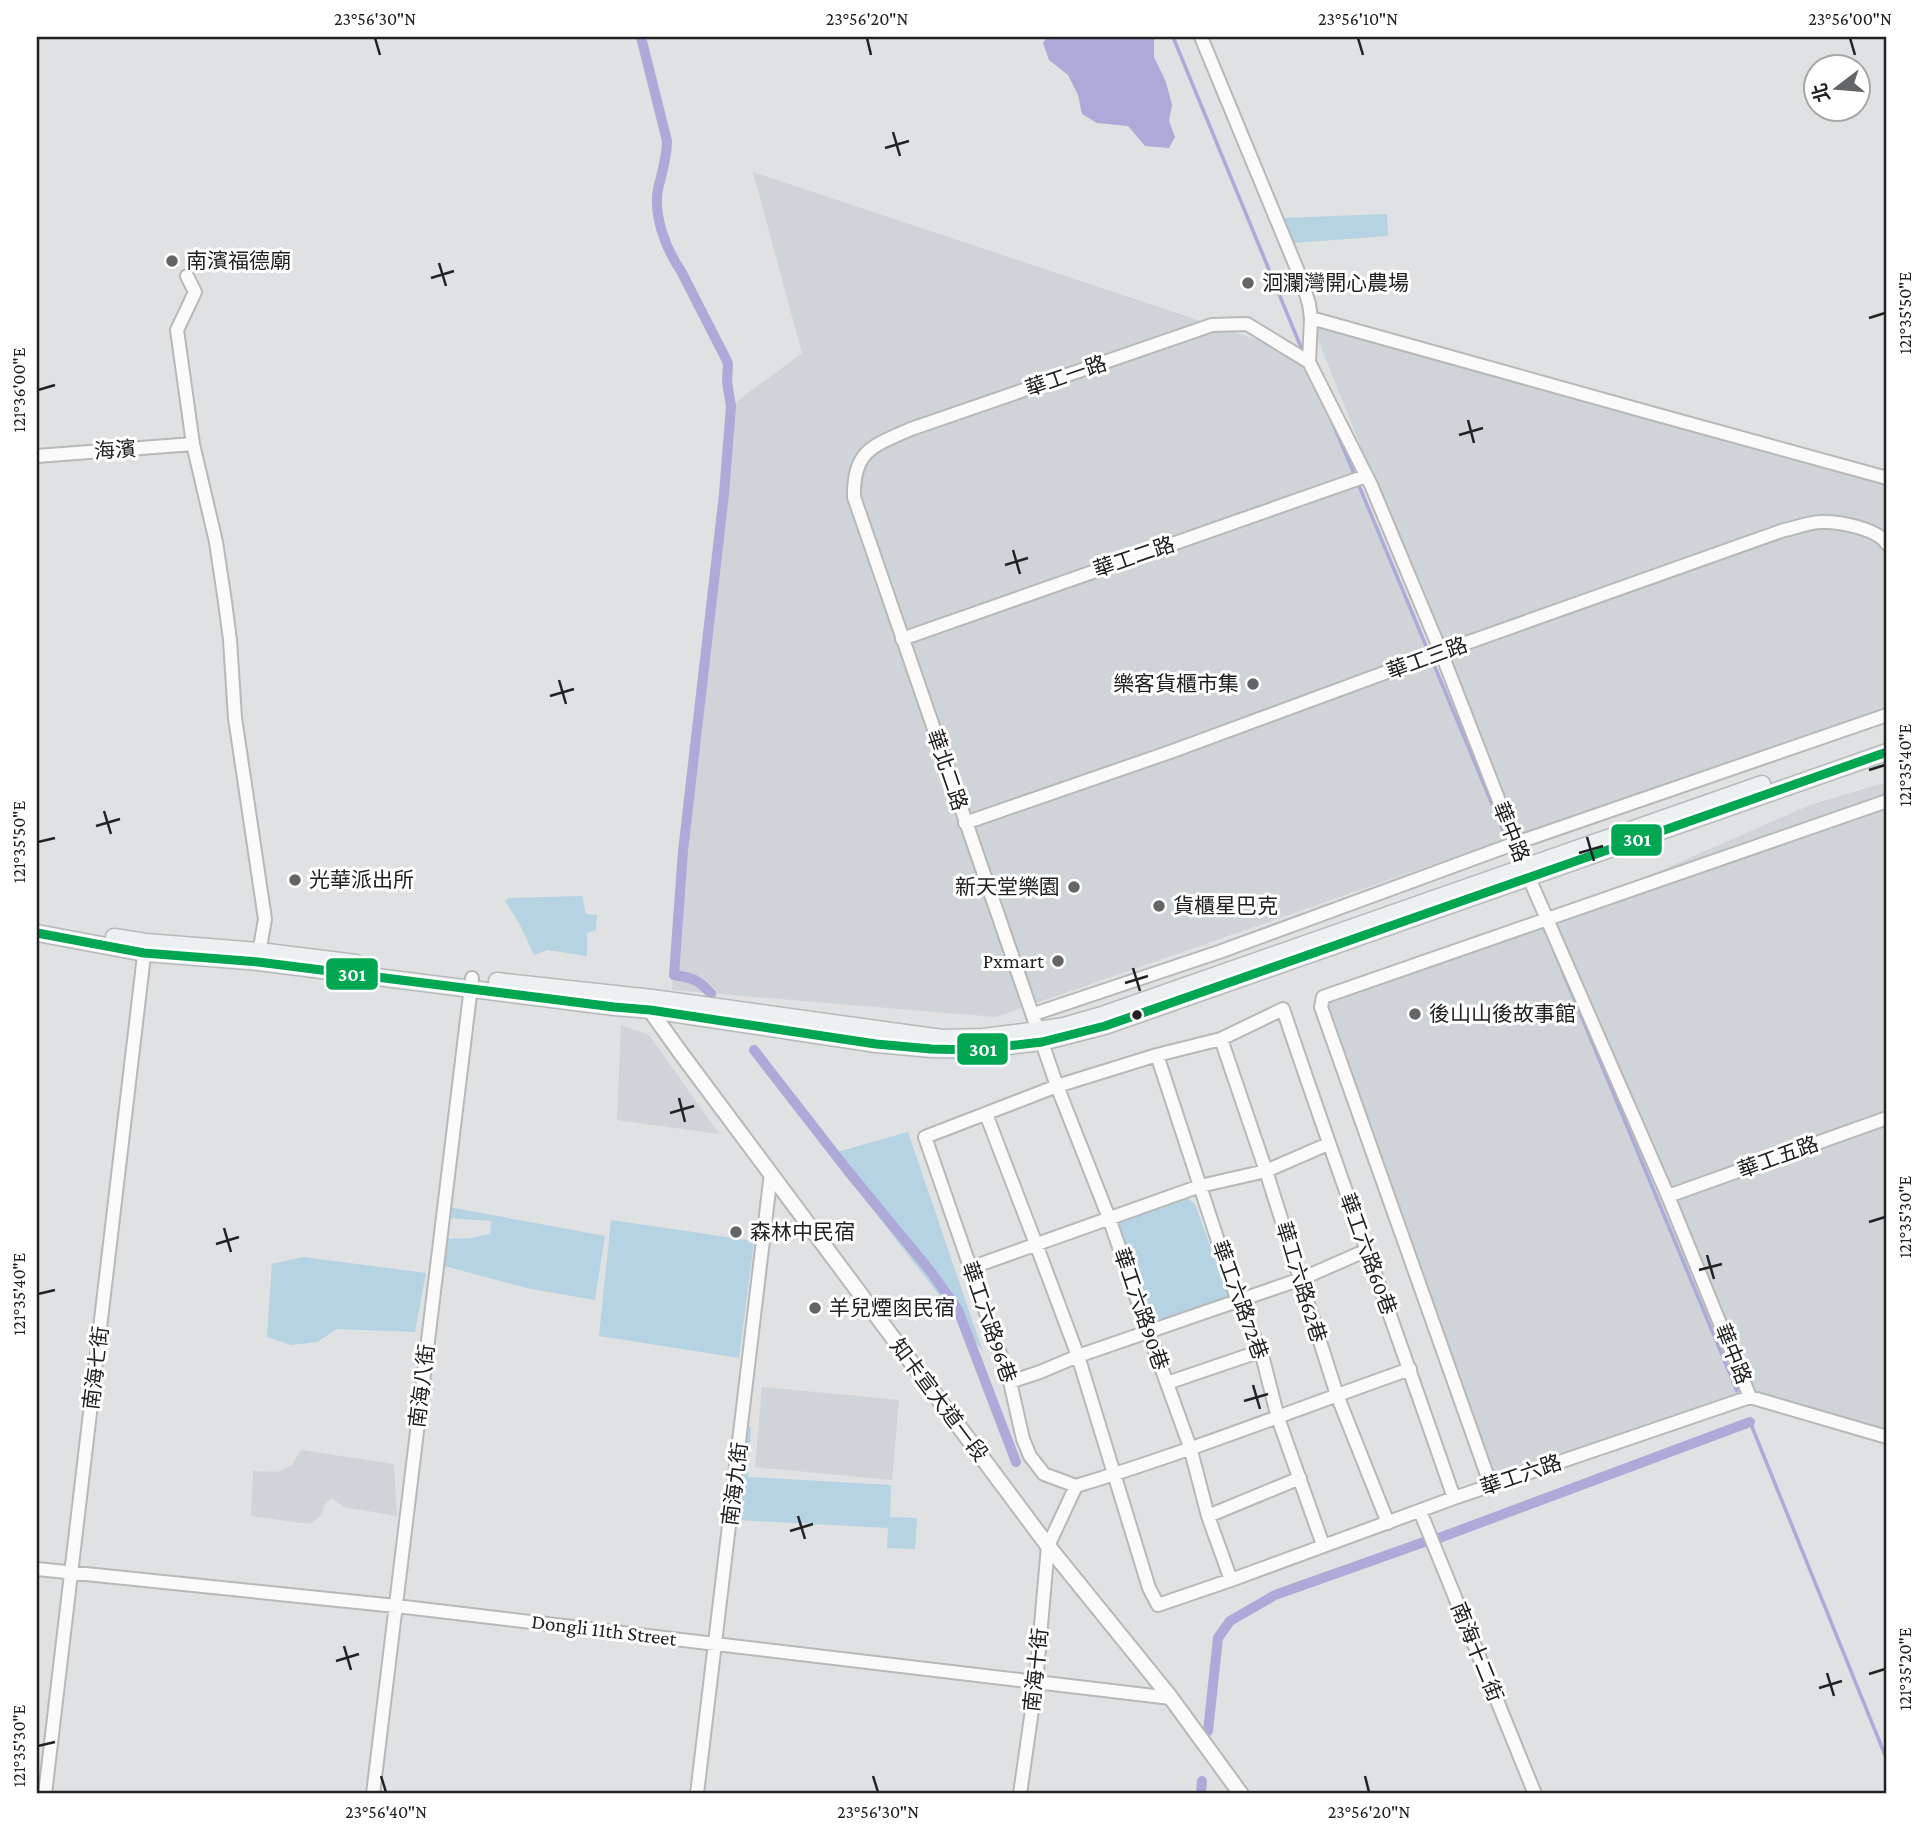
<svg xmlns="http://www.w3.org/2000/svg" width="1924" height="1831" font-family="'Crimson Pro','Noto Sans TC',serif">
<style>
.built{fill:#ced4d7}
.green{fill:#b6d3e3}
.water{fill:#ada9d9}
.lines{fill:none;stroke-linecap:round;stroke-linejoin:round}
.stream{stroke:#ada9d9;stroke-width:3.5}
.canal{stroke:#ada9d9;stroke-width:10}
.minor-casing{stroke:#b7b9b9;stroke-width:16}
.tertiary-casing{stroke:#b7b9b9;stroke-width:18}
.secondary-casing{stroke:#b7b9b9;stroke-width:19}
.minor{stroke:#fafafb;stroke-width:12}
.tertiary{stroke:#fafafb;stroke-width:14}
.secondary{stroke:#ecf0f1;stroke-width:16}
.bus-1-casing{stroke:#fff;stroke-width:14}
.bus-1{stroke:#00a651;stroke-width:9}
.ticks{fill:none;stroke:#212223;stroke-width:2.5}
.poi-dot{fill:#646566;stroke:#fff;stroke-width:2.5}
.bus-dot{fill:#212223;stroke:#fff;stroke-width:2.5}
.labels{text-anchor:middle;stroke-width:6;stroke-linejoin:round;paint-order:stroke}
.poi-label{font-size:21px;fill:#212223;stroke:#fff;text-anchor:start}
.street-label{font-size:21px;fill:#212223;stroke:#fff}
.line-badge{stroke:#fff;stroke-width:2.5}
.badge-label{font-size:19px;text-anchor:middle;font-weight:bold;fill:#fff}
.neatline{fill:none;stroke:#212223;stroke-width:2.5}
.ticks-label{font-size:18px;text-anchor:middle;fill:#212223}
</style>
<rect width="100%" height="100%" fill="#dfe1e2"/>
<path class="built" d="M 753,172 L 1303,355 L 1506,839 L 996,1017 L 672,990 L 728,408 L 802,353 Z
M 1320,324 L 1660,422 L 1887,483 L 1887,712 L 1518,841 L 1317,337 L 1314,328 Z
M 1887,782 L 1887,1438 L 1750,1397 L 1491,1486 L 1323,997 L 1548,920 L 1810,805 Z
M 621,1025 L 649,1035 L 719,1134 L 617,1120 Z
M 762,1387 L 899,1400 L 892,1480 L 755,1467 Z
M 301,1450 L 394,1464 L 397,1516 L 344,1507 L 331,1498 L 324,1506 L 321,1515 L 311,1524 L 251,1516 L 253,1471 L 277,1472 L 292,1465 Z"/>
<path class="green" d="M 1387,214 L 1388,236 L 1292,243 L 1282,218 Z
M 582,896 L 586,914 L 597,915 L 596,930 L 587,933 L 587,956 L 547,950 L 534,955 L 519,923 L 505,901 L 509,898 Z
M 908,1132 L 983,1352 L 830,1154 Z
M 1187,1198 L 1195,1204 L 1228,1296 L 1149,1325 L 1114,1223 Z
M 449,1207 L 605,1236 L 595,1300 L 531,1289 L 440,1265 L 445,1239 L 471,1238 L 490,1234 L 491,1221 L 447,1218 Z
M 611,1220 L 754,1241 L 739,1358 L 599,1336 Z
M 303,1257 L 426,1273 L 415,1332 L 337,1329 L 317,1342 L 291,1345 L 267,1337 L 272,1264 Z
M 741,1427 L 751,1427 L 748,1477 L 891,1485 L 890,1517 L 917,1518 L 915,1549 L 887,1548 L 888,1528 L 737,1520 Z"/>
<path class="water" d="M 1047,37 L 1154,37 L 1154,57 L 1166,82 L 1172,105 L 1169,121 L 1175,137 L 1169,148 L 1145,146 L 1128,126 L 1097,123 L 1082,114 L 1078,95 L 1068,75 L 1049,60 L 1043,43 Z"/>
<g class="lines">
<path class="stream" d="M 1173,37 L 1303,352
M 1329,414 L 1429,653
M 1432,660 L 1515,859
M 1543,924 L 1737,1391
M 1750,1422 L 1887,1760"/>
<path class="canal" d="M 641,37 L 667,141 C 667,158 662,172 658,189 C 653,216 666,249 681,271 L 726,359 L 728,364 L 727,382 L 731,406 L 724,494 L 683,851 L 674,975 C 693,978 698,979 711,994
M 754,1050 L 848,1171 L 931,1272 L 958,1310 L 1016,1462
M 1439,1538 L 1750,1422
M 1208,1731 L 1218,1638 L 1230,1621 L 1275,1595 L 1427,1541
M 1201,1794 L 1202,1781"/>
<g class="minor-casing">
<path id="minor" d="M 1201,37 L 1302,281 L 1309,304 L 1311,318 L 1309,362 L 1371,485 L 1441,652 L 1529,878 L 1668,1196 L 1750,1397
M 187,276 L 195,292 L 177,330 L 193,444 L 216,542 L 225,602 L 230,640 L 235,718 L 265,919 L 258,959
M 1311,318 L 1651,413 L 1887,478
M 37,456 L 193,444
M 902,639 L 1366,476
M 965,823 L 1170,752 L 1441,652 L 1784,530 C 1796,528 1809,522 1821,522 C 1839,521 1878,529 1887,544
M 1034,1014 L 1219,952 L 1516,843 L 1887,715
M 1221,1039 L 1266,1171 L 1337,1395 L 1388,1523
M 1157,1055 L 1238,1302 L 1261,1351 L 1278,1418 L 1323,1545
M 986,1114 L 1036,1244 L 1078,1356 L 1149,1588 L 1158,1605 L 1231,1580 L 1454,1498 L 1750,1397 L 1887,1437
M 1668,1196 L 1887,1118
M 970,1268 L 1200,1186 L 1266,1171 L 1328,1144
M 1010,1382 L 1040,1372 L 1078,1356 L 1301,1279 L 1367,1250
M 1167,1383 L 1261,1351
M 1076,1486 L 1044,1474 L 1030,1456 L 1023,1439 L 1010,1382 L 925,1137 L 1057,1086 L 1157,1055 L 1221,1039 L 1283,1009 C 1338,1173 1398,1335 1454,1498
M 1491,1486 L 1321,1007 L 1323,997 L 1887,801
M 1420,1511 L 1535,1794
M 1208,1516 L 1300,1478
M 37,1569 L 396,1606 L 1171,1698
M 1231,1580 L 1208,1516 L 1190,1447 L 1148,1331 L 1109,1218 L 1057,1086 L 854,497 C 853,450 873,446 911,429 L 1212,325 L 1247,324 L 1309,362
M 45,1794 L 145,947
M 373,1794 L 472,978
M 697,1794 L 771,1173
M 1020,1794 L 1036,1682 L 1048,1546 L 1076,1486 C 1189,1452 1299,1408 1410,1369"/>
</g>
<g class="tertiary-casing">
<path id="tertiary" d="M 651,1003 L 650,1010 L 680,1052 L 1048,1546 L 1171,1698 L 1241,1794"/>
</g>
<g class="secondary-casing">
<path id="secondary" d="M 37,933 L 144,953 L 258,962 L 614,1007 L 650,1010 L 876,1044 L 931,1049 L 974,1050 L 1042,1042 L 1105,1026 L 1887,752
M 114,937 L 146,942 L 259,951 L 356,963
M 497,981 L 652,998 L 942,1038 L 983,1037 L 1038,1030 L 1064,1026 L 1102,1015 L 1762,784"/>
</g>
<use href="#minor" class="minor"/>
<use href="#tertiary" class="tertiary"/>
<use href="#secondary" class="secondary"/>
<g class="bus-1-casing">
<path id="bus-1" d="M 37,933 L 144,953 L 258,962 L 614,1007 L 650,1010 L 876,1044 L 931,1049 L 974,1050 L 1042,1042 L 1105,1026 L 1887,752"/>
</g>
<use href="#bus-1" class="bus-1"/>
</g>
<path class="ticks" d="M 375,38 L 380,55M 867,38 L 871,55M 1358,38 L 1363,55M 1850,38 L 1855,55M 893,132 L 900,156M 885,148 L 909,141M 439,263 L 446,286M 431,278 L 454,271M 1869,318 L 1885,313M 38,390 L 55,385M 1468,420 L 1474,443M 1459,435 L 1483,428M 1013,550 L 1020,574M 1005,565 L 1028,558M 559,680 L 566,704M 550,696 L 574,689M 1869,770 L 1885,765M 104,811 L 111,834M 96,826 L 120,819M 1587,837 L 1594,861M 38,842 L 55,838M 1579,853 L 1603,846M 1133,968 L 1140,991M 1125,983 L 1148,976M 679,1098 L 685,1122M 670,1113 L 694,1106M 1869,1222 L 1885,1217M 224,1228 L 231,1252M 216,1244 L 239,1237M 1707,1255 L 1714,1279M 1699,1270 L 1722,1264M 38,1294 L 55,1290M 1253,1385 L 1260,1409M 1244,1401 L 1268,1394M 798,1516 L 805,1539M 790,1531 L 813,1524M 344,1646 L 351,1670M 336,1661 L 359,1654M 1827,1673 L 1834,1696M 1869,1674 L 1885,1669M 1819,1688 L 1842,1681M 38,1746 L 55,1742M 381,1776 L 386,1792M 873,1776 L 878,1792M 1365,1776 L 1369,1792"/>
<g class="poi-dot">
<circle cx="172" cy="261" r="7"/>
<circle cx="1248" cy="283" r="7"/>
<circle cx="1253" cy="684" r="7"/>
<circle cx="295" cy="880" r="7"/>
<circle cx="1074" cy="887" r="7"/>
<circle cx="1159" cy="906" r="7"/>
<circle cx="1058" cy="961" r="7"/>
<circle cx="1415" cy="1014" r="7"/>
<circle cx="736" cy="1232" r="7"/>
<circle cx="815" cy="1308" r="7"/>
</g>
<circle class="bus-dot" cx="1137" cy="1015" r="6"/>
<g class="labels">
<g class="poi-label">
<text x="186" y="268">南濱福德廟</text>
<text x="1262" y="290">洄瀾灣開心農場</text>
<text x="1239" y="691" text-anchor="end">樂客貨櫃市集</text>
<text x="309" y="887">光華派出所</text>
<text x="1060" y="894" text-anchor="end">新天堂樂園</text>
<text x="1173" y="913">貨櫃星巴克</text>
<text x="1044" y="968" text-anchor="end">Pxmart</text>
<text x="1429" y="1021">後山山後故事館</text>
<text x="750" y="1239">森林中民宿</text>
<text x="829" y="1315">羊兒煙囪民宿</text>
</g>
<g class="street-label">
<text transform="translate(1066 376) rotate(-19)" y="7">華工一路</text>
<text transform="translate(115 450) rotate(-4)" y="7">海濱</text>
<text transform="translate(1134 557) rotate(-19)" y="7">華工二路</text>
<text transform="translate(1427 658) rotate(-20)" y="7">華工三路</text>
<text transform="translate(947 770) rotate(71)" y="7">華北二路</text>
<text transform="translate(1511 832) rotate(68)" y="7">華中路</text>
<text transform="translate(1778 1157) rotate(-20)" y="7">華工五路</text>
<text transform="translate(1368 1254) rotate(70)" y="7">華工六路60巷</text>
<text transform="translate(1301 1282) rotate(73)" y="7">華工六路62巷</text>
<text transform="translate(1240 1300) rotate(70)" y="7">華工六路72巷</text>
<text transform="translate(1141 1309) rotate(71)" y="7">華工六路90巷</text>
<text transform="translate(989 1322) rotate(71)" y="7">華工六路96巷</text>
<text transform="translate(1733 1354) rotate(68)" y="7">華中路</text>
<text transform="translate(96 1368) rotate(-83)" y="7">南海七街</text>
<text transform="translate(422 1386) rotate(-83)" y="7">南海八街</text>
<text transform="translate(939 1400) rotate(53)" y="7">知卡宣大道一段</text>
<text transform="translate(1521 1475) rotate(-19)" y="7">華工六路</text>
<text transform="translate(735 1484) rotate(-83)" y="7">南海九街</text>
<text transform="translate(604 1630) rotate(7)" y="7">Dongli 11th Street</text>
<text transform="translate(1477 1652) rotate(68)" y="7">南海十二街</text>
<text transform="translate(1036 1670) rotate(-84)" y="7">南海十街</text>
</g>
</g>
<g class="line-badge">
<rect x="1610" y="823" width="53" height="34" rx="7" fill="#00a651"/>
<rect x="325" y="957" width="54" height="34" rx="7" fill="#00a651"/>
<rect x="956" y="1032" width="53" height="34" rx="7" fill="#00a651"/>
</g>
<g class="badge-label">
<text x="1637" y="846">301</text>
<text x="352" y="981">301</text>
<text x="983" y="1056">301</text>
</g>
<rect width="1924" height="1831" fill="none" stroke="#ffffff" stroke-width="77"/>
<g transform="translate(1837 88) rotate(254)"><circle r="33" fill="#ffffff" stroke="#a6a7a7" stroke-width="2"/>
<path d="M0-5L12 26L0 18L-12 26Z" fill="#646566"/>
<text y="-10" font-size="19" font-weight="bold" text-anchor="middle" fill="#212223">北</text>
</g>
<rect x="38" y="38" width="1847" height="1754" class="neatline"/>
<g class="ticks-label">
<text x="375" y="25">23°56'30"N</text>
<text x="867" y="25">23°56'20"N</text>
<text x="1358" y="25">23°56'10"N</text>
<text x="1850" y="25">23°56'00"N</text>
<text transform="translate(1905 313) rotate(-90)" y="6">121°35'50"E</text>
<text transform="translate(19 390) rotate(-90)" y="6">121°36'00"E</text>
<text transform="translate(1905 765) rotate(-90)" y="6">121°35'40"E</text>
<text transform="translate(19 842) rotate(-90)" y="6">121°35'50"E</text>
<text transform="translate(1905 1217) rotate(-90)" y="6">121°35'30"E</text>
<text transform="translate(19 1294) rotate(-90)" y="6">121°35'40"E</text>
<text transform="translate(1905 1669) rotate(-90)" y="6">121°35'20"E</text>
<text transform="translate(19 1746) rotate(-90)" y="6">121°35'30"E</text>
<text x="386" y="1818">23°56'40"N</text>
<text x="878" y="1818">23°56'30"N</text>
<text x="1369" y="1818">23°56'20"N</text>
</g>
</svg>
